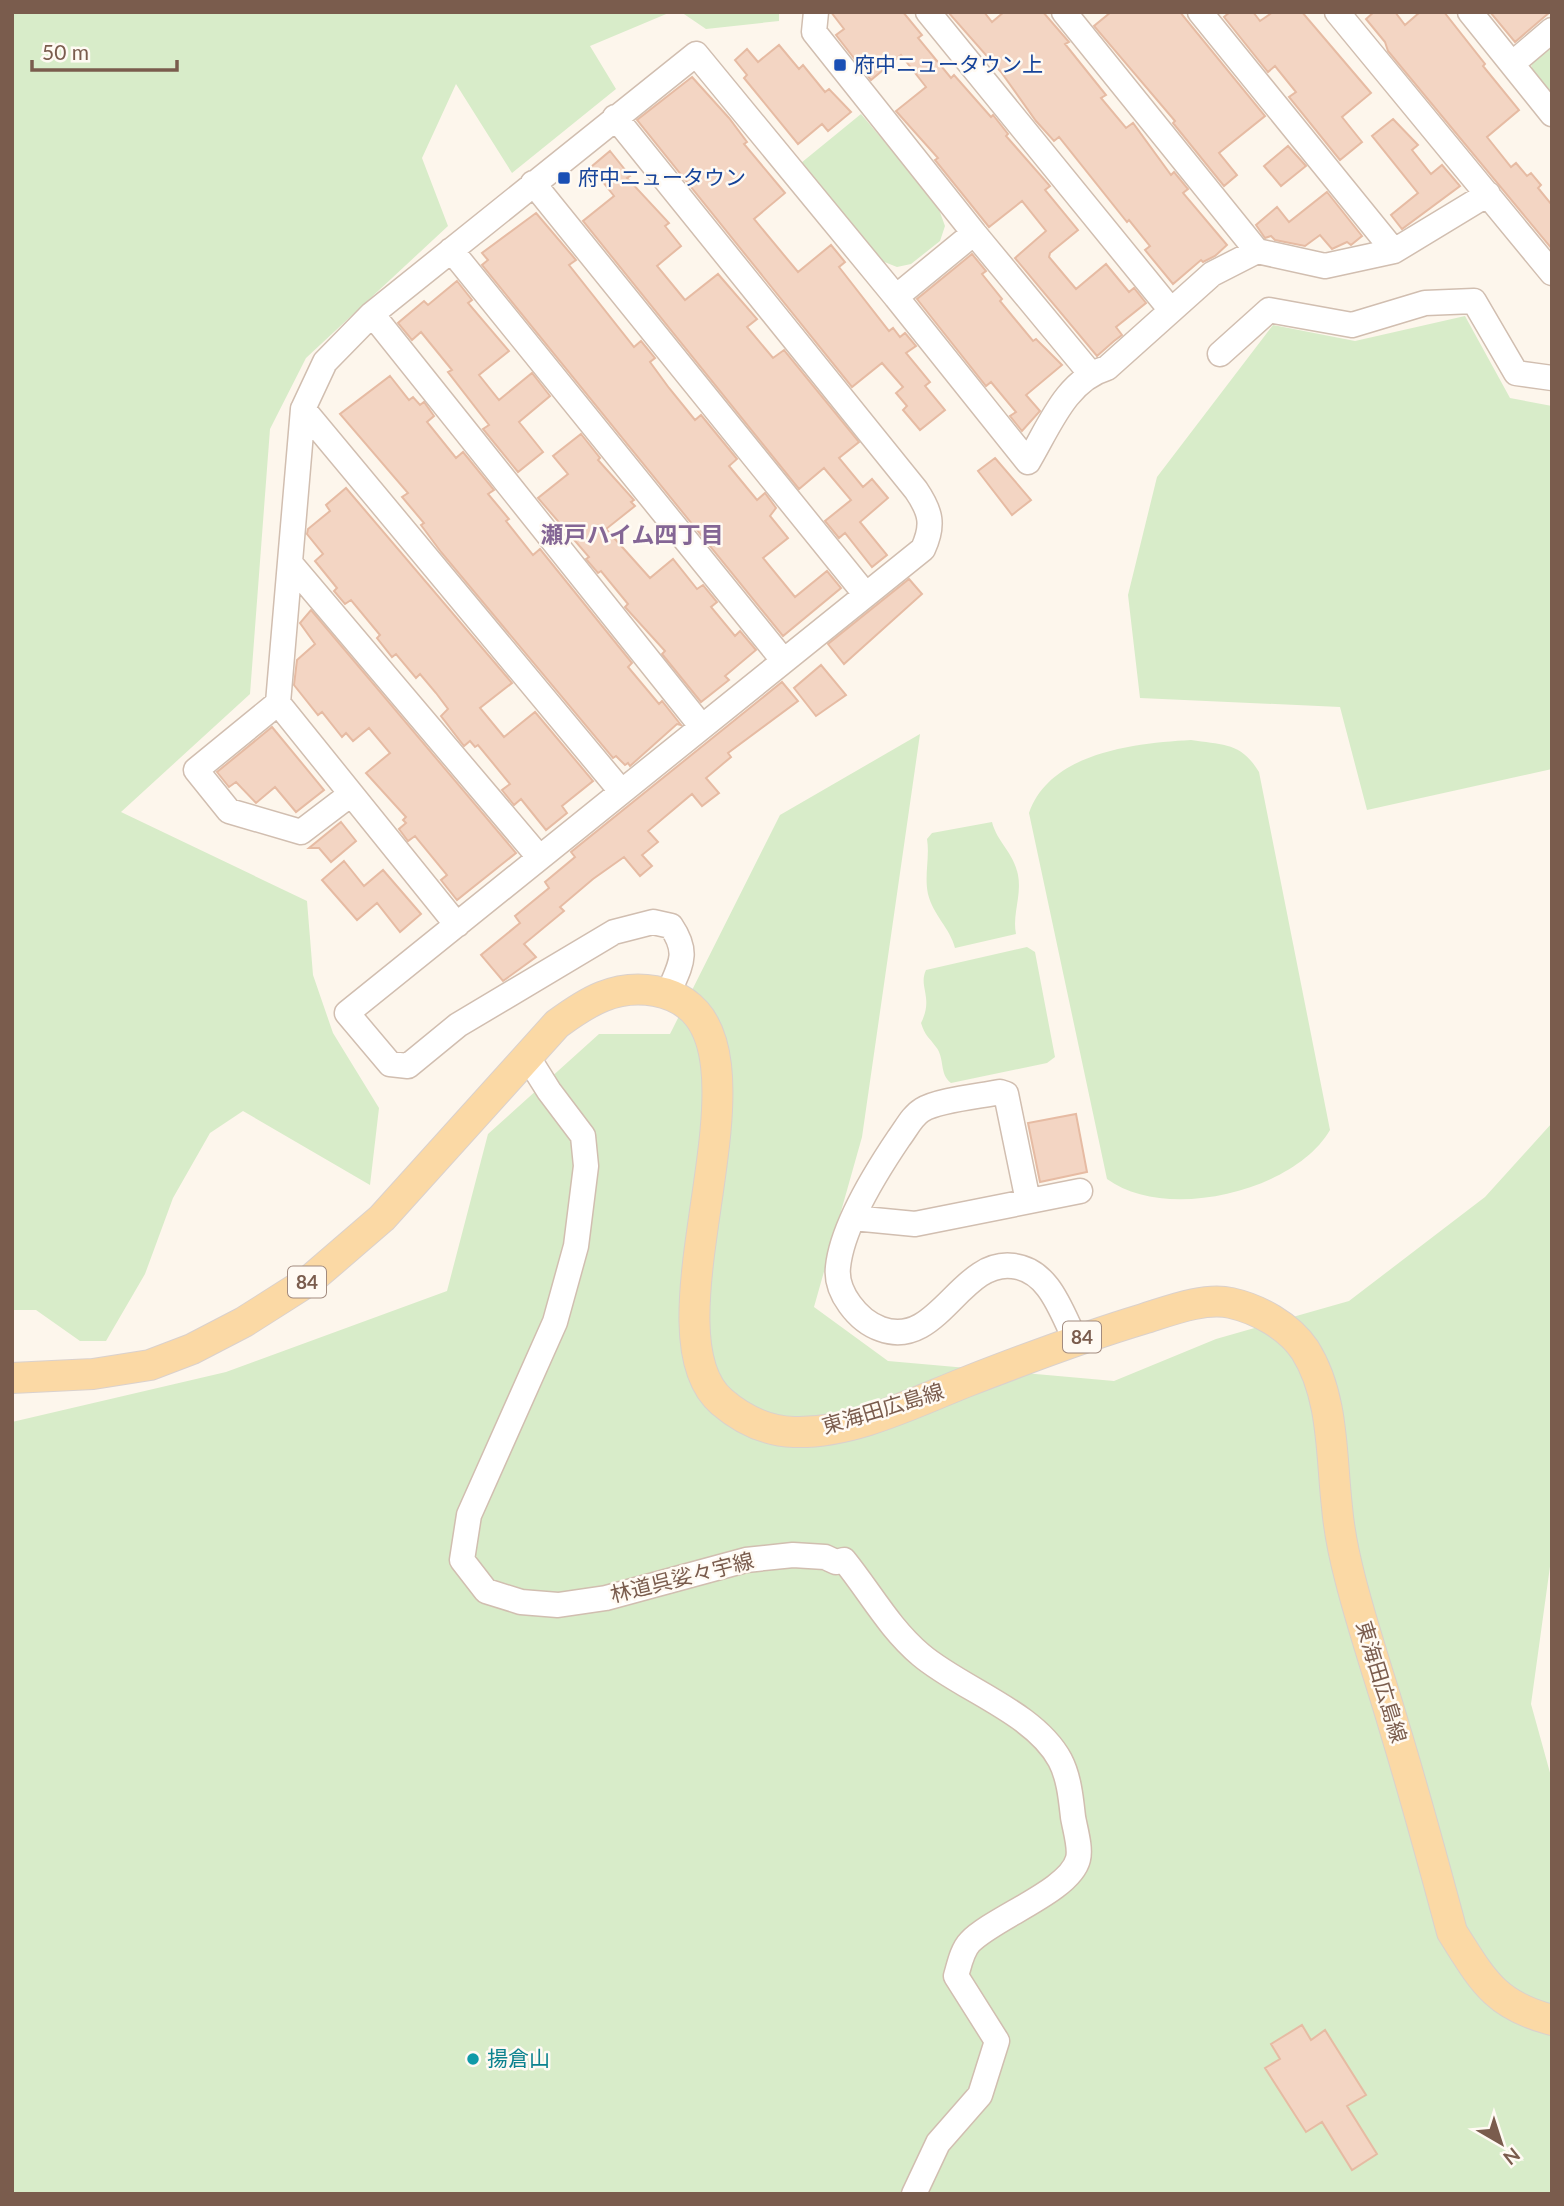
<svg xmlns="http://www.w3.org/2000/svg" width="1564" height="2206" font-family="Lato,'Noto Sans JP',sans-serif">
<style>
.green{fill:#d8ecc9}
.building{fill:#f3d5c3;stroke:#e6bba3;stroke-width:2}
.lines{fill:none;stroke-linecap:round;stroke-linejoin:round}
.minor-casing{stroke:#d1beb0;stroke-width:27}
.major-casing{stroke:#dad1cd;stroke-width:32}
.minor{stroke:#fff;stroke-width:24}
.major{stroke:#fbd9a5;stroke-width:30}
.transit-dot{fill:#1a4fb4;stroke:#fffaf3;stroke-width:2.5}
.culture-dot{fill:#0f9aa8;stroke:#fffaf3;stroke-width:2.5}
.labels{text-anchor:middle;stroke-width:5;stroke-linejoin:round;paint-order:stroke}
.shield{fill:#fffaf3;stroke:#a28b7f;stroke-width:2}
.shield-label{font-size:19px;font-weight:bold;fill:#7a5c4d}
.transit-label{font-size:21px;fill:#164399;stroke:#fffaf3;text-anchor:start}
.street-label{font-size:21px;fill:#7a5c4d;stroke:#fffaf3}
.culture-label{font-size:21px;fill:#0d838f;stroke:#fffaf3;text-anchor:start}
.neighbourhood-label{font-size:23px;font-weight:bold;fill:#846695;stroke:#fffaf3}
</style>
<rect width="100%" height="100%" fill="#fdf6ec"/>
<path class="green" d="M 12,12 L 671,12 L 590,46 L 616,89 L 512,173 L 456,84 L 422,158 L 448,226 L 306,358 L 270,429 L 250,694 L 121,812 L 307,901 L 313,975 L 333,1033 L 379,1108 L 370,1185 L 243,1111 L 210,1133 L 173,1198 L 145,1274 L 106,1341 L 80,1341 L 36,1310 L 12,1310 Z
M 681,12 L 779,12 L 779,21 L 706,29 Z
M 1552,44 L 1552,98 L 1532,73 L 1531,61 Z
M 861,114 L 937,204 L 945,226 L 940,241 L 911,264 L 897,267 L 877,259 L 801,163 Z
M 1465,316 L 1510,398 L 1552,406 L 1552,769 L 1367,810 L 1340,707 L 1140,698 L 1128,595 L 1157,477 L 1273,325 L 1355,341 Z
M 920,734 L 862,1137 L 814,1307 L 888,1361 L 1114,1381 L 1216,1339 L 1349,1301 L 1485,1197 L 1552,1123 L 1552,1552 L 1531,1704 L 1552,1780 L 1552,2194 L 12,2194 L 12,1422 L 226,1372 L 447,1291 L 488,1134 L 599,1034 L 670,1034 L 780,815 Z
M 1191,740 C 1223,745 1241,742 1259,772 L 1330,1130 C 1294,1192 1165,1222 1107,1179 L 1029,813 C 1050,752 1136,743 1191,740 Z
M 992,822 C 997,842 1014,853 1018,875 C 1022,896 1012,914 1016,934 L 955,948 C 950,928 933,915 928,894 C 924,875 930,858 927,839 L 932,833 Z
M 1027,947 L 1035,952 L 1055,1057 L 1047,1063 L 951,1083 C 939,1074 945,1058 936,1047 C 929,1037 925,1036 921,1023 C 934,997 918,987 926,970 Z"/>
<path class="building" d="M 831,12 L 903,12 L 922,35 L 918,38 L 951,78 L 954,75 L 991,117 L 993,115 L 1008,134 L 1006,136 L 1050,186 L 1045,190 L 1078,230 L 1050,253 L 1049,257 L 1076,289 L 1106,264 L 1129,292 L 1134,288 L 1146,303 L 1116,327 L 1122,335 L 1114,341 L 1097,356 L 1015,258 L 1046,231 L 1022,201 L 989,227 L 935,160 L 938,158 L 896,111 L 926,87 L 901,55 L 871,80 L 836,35 L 844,29 Z
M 948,12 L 984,12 L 992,22 L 1004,12 L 1043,12 L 1069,42 L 1065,44 L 1106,95 L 1101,98 L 1126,128 L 1133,123 L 1171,175 L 1174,172 L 1188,189 L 1183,193 L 1227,245 L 1215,256 L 1203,262 L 1201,260 L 1173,284 L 1145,250 L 1150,246 L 1129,220 L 1127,222 L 1059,137 L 1054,141 L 1036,121 L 1001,72 Z
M 1111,12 L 1180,12 L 1265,116 L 1219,153 L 1237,175 L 1224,186 L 1173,123 L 1175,121 L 1094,26 Z
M 1230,12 L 1253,12 L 1260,21 L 1273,12 L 1302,12 L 1371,93 L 1342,117 L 1362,142 L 1340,160 L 1289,97 L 1296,92 L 1275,66 L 1268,72 L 1224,17 Z
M 1374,12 L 1395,12 L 1405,25 L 1420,12 L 1444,12 L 1485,64 L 1483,66 L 1519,110 L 1487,137 L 1511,167 L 1516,163 L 1527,176 L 1531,173 L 1541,185 L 1538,188 L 1552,205 L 1552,249 L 1388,51 L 1385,42 L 1366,19 Z
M 1490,12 L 1550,12 L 1515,42 Z
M 779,45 L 799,69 L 803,65 L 825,92 L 829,89 L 851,112 L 828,131 L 822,124 L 798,144 L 744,78 L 747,75 L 735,60 L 747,49 L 758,62 Z
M 692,77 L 729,118 L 747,142 L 744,144 L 785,193 L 754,219 L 798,272 L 831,245 L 845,262 L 839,267 L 889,331 L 893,328 L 900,337 L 905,333 L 916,346 L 906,353 L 930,382 L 925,386 L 945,410 L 920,430 L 903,410 L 907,406 L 896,393 L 903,387 L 882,363 L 852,387 L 637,120 Z
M 1393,119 L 1418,145 L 1412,150 L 1431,174 L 1442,165 L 1460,186 L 1402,229 L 1391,215 L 1418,193 L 1372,136 Z
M 1288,146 L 1306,166 L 1281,186 L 1264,166 Z
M 610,151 L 630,176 L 627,178 L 669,223 L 665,226 L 681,246 L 657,266 L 685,300 L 718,274 L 757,319 L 747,327 L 773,358 L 784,350 L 859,442 L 839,458 L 863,487 L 872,479 L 888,498 L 860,522 L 887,555 L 872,567 L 845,533 L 839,538 L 825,521 L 851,500 L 824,468 L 799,489 L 583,221 L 614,196 L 591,167 Z
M 1327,192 L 1362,236 L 1351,245 L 1347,242 L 1332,249 L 1320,235 L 1305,246 L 1275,240 L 1271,236 L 1265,238 L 1256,225 L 1277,207 L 1289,222 Z
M 536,213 L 576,260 L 569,265 L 634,347 L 641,341 L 655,358 L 650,362 L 669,388 L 695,420 L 701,415 L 737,459 L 729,466 L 757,500 L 765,493 L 776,508 L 770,516 L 788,538 L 763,558 L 795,597 L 827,571 L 841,588 L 783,636 L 482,265 L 488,260 L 482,253 Z
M 972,254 L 986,271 L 982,274 L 1002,299 L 1000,301 L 1033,341 L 1036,339 L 1062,365 L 1026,395 L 1040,411 L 1022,431 L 1010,416 L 1016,412 L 991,382 L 986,386 L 917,299 Z
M 457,281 L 472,300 L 468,303 L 509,351 L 479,375 L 499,400 L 532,373 L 550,396 L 519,422 L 543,452 L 518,472 L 483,429 L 489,425 L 448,372 L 452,370 L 421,332 L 412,340 L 398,323 L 424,301 L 428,305 Z
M 390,376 L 409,400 L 413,397 L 420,405 L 424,402 L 434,416 L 427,422 L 456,458 L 463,452 L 494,490 L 488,494 L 509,519 L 506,521 L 533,555 L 540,549 L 632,663 L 628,667 L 659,704 L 662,701 L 681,725 L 677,724 L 630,766 L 628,763 L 625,765 L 616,756 L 613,758 L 441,552 L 421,525 L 424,523 L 402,497 L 408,493 L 340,414 Z
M 581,434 L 600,458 L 598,460 L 634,500 L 631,502 L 635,506 L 606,529 L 650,578 L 673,559 L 697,589 L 703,585 L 717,602 L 711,607 L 735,636 L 740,631 L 756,650 L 725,676 L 729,680 L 701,702 L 662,654 L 665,651 L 625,607 L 628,604 L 601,571 L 598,573 L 586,559 L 589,557 L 538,498 L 568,474 L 553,456 Z
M 995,458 L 1031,500 L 1012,515 L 978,471 Z
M 346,488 L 512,683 L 480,708 L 504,737 L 535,712 L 593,781 L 562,806 L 567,813 L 546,830 L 521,799 L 514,805 L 502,790 L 510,784 L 478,745 L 475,747 L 470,741 L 464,746 L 441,716 L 448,709 L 436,693 L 420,674 L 416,678 L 396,654 L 392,657 L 377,638 L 380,635 L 351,600 L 345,604 L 334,591 L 337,588 L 315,561 L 323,554 L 307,534 L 308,529 L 330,511 L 326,505 Z
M 909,579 L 922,594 L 844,664 L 828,644 Z
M 311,610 L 516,853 L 457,900 L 441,880 L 447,875 L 415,836 L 408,841 L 399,829 L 406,823 L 403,820 L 406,817 L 366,773 L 390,753 L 369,728 L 353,741 L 346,733 L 342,737 L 322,712 L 318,715 L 294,685 L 297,660 L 315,644 L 300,623 Z
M 821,665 L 846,695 L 816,716 L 794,688 Z
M 782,682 L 798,701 L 728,753 L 731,757 L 706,778 L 719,793 L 702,806 L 692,794 L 648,831 L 658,842 L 642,855 L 652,866 L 640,876 L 624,857 L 593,879 L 560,907 L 564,911 L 524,944 L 536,957 L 503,981 L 481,955 L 520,923 L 515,916 L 549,888 L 545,882 L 575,857 L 571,852 Z
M 272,727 L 324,790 L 296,812 L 275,787 L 256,803 L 236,782 L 229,787 L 217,772 Z
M 341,822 L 356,841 L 331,862 L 319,848 L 309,848 Z
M 344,861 L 364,886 L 383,870 L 421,914 L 400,932 L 377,903 L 357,920 L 322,880 Z
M 1076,1114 L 1087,1172 L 1040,1182 L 1028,1123 Z
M 1302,2025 L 1311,2040 L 1325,2030 L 1366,2095 L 1347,2106 L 1377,2154 L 1352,2170 L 1322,2122 L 1306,2132 L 1265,2068 L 1280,2059 L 1271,2044 Z"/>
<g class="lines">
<g class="minor-casing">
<path id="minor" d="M 928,12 L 1170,309
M 1064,12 L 1257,251
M 1200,12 L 1394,251
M 1337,12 L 1552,273
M 1470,12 L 1552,114
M 1512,64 L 1552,30
M 615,117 L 916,490 C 931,512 934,525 923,549 L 347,1013 L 390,1064 L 408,1066 L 458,1025 L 614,932 L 653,922 L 671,926 C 690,954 680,965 668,994
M 533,183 L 866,595
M 974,233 L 1090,373
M 451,250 L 783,660
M 896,297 L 1028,462 C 1049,427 1066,380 1107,368 L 1212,274 L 1257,251 L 1325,266 L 1394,251 L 1488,194
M 372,314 L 702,727
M 1220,354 L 1269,310 L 1352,325 L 1425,303 L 1474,301 L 1516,373 L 1552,378
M 303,409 L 621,791
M 290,563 L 539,857
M 278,703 L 196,770 L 229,811 L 301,832 L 351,794
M 457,925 L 278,703 L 303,409 L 325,362 L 372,314 L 696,54 L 896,297 L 974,233 L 814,32 L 816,12
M 527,1056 L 549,1091 L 583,1136 L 586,1166 L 576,1246 L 555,1322 L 469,1515 L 462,1560 L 486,1591 L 521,1602 L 558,1605 L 606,1598 L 746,1560 L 793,1555 L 825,1557 L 836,1562 L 844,1560 C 870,1592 889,1628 921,1655 C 961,1689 1034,1712 1060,1760 C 1069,1777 1071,1799 1073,1817 C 1075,1829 1081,1848 1078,1859 C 1070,1891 994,1917 970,1942 C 962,1950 959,1966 956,1976 L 997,2041 L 980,2095 L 938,2143 L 914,2194
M 1028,1201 L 1006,1094 L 1000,1092 C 981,1096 937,1100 922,1110 C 912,1116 906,1129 899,1138 C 876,1172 842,1227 838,1267 C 835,1292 858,1321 881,1329 C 938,1350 960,1259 1013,1266 C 1049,1270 1061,1311 1075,1339
M 853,1218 L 915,1224 L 1080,1191"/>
</g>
<g class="major-casing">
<path id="major" d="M 12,1378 L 93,1374 L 150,1365 L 192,1349 L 244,1322 L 310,1280 L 382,1218 L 557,1024 C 587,1002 615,984 655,991 C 801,1017 633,1326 722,1402 C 743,1420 766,1431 794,1432 C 852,1434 913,1403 966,1382 C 1025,1359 1083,1337 1143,1319 C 1169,1311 1204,1297 1231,1303 C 1258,1309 1289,1326 1305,1350 C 1334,1396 1331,1455 1337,1507 C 1339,1530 1344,1555 1350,1578 C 1363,1630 1381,1681 1396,1733 C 1416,1799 1434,1865 1452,1932 C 1482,1979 1494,2005 1552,2020"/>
</g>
<use href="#minor" class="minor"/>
<use href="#major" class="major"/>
</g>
<g class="transit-dot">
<rect x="833" y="58" width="14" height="14" rx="3.5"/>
<rect x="557" y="171" width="14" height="14" rx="3.5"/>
</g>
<circle class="culture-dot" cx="473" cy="2059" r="7"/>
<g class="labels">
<g class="shield">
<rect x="288" y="1266.5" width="38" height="31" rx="5"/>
<rect x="1063" y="1321.5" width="38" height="31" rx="5"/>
</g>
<g class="shield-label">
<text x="307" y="1289">84</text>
<text x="1082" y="1344">84</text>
</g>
<g class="transit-label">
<text x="854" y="72">府中ニュータウン上</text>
<text x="578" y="185">府中ニュータウン</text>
</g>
<g class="street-label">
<text transform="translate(883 1409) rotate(-17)" y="7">東海田広島線</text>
<text transform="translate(682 1578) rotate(-14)" y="7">林道呉娑々宇線</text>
<text transform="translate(1381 1682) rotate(73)" y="7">東海田広島線</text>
</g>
<g class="culture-label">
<text x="487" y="2066">揚倉山</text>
</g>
<g class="neighbourhood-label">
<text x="632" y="543">瀬戸ハイム四丁目</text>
</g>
</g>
<rect width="1564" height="2206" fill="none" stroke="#7a5c4d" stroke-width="28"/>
<g transform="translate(1501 2143) rotate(141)" stroke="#fffaf3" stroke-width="5" paint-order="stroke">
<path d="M0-5L12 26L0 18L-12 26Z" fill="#7a5c4d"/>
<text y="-10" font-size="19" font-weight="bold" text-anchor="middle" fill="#7a5c4d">N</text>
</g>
<path d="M32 60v10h145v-10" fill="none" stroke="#7a5c4d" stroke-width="3.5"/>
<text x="42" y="60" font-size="21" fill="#7a5c4d" stroke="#fffaf3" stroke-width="5" paint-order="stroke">50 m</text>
</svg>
